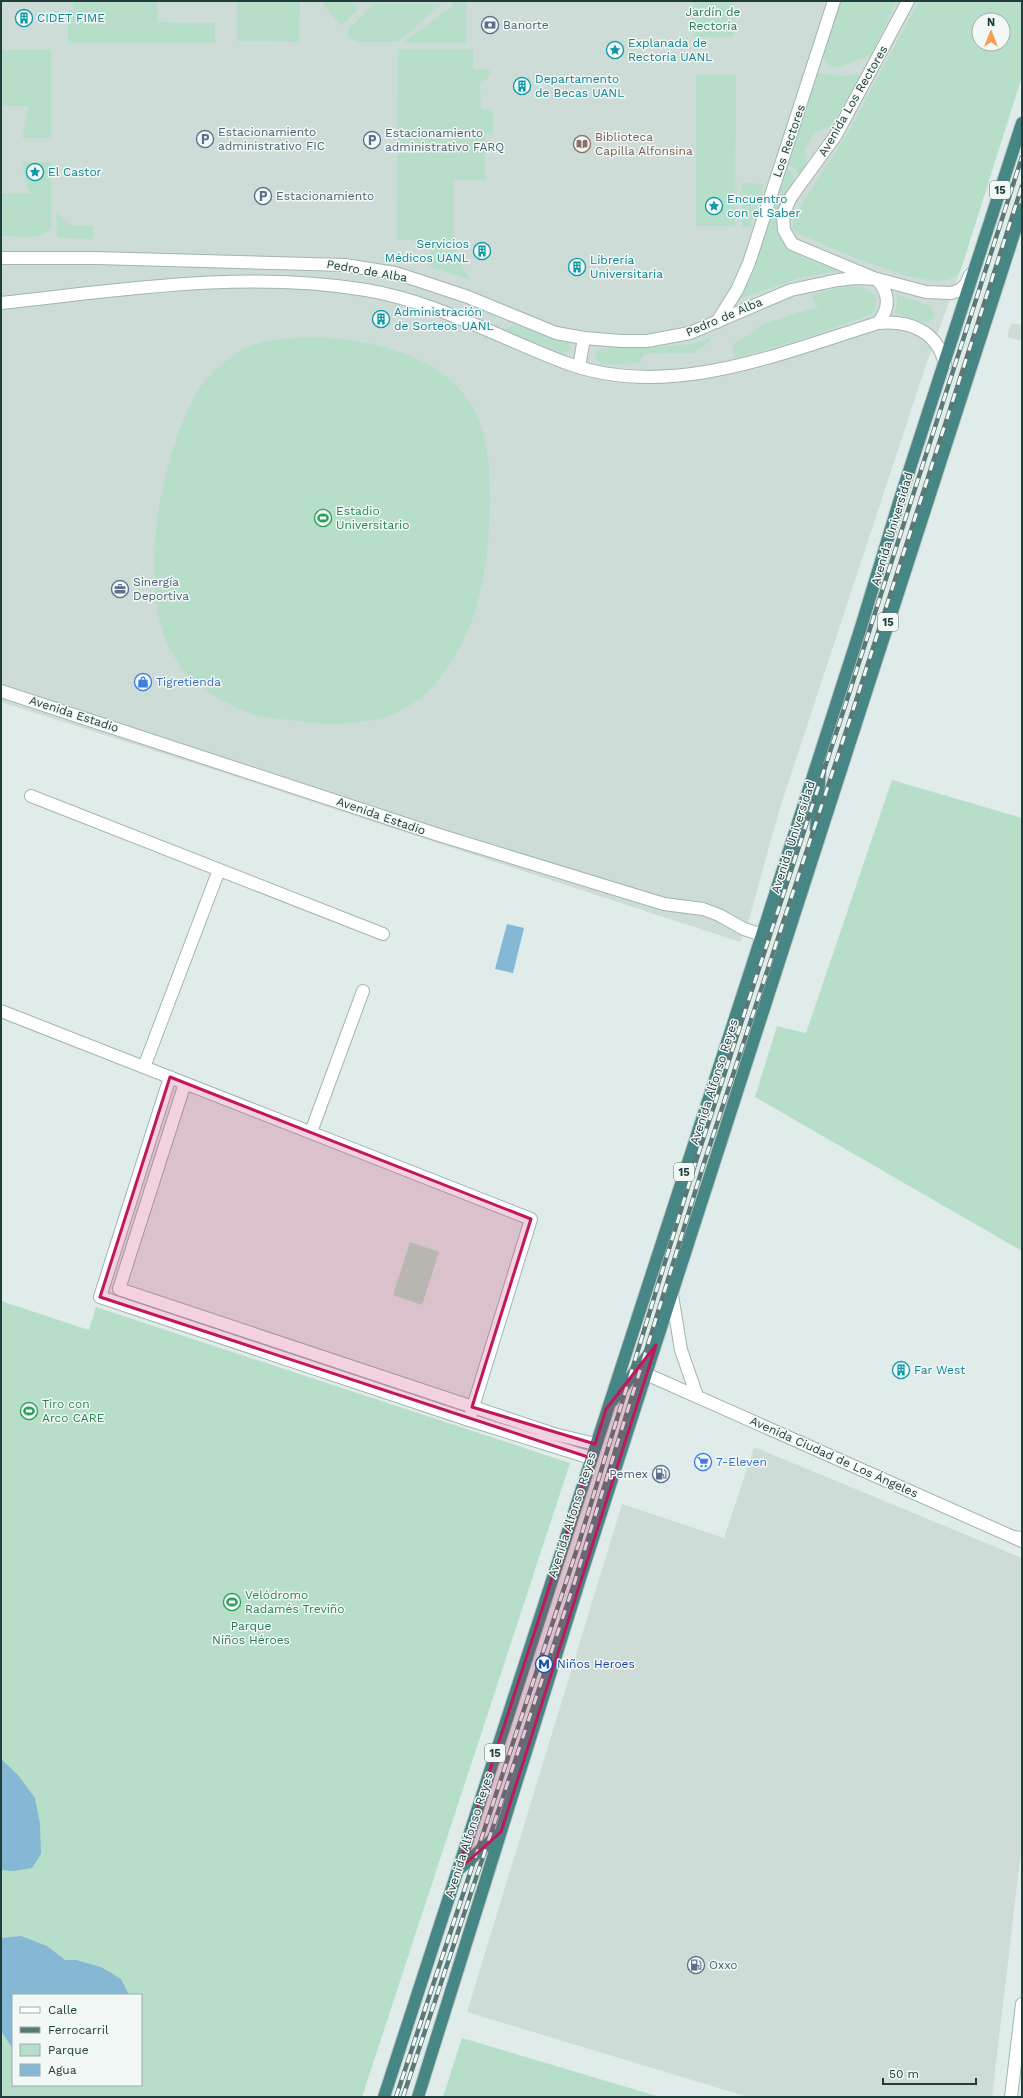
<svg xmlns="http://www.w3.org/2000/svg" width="1023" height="2098" font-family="'Work Sans',sans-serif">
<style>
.built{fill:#cedcd8;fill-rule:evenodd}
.green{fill:#b7dec9;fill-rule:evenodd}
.water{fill:#85b8d4}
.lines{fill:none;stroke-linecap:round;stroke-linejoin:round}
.minor-casing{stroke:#a3b4b1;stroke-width:14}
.tertiary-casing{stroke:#a3b4b1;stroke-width:14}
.secondary-casing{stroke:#9eb8b4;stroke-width:14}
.trunk-casing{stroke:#c1c9c8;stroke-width:14}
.minor{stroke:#fff;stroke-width:12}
.tertiary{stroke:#fff;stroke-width:12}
.secondary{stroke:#fff;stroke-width:12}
.trunk{stroke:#468684;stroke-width:12}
.rail-casing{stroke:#5a7976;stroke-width:4.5}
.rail{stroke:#f1f8f6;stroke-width:3;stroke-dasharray:9;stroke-linecap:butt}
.marked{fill:#c2185b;fill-opacity:0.2;stroke:#c2185b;stroke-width:3;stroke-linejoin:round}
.labels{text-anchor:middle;stroke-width:3;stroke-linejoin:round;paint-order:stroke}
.shield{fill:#f1f8f6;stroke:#5f7573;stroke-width:1}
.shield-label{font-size:11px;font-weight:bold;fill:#203d3b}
.park-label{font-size:12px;fill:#287655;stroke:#f1f8f6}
.culture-label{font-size:12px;fill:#0d838f;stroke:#f1f8f6;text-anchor:start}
.service-label{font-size:12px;fill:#4e5e75;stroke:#f1f8f6;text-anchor:start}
.street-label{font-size:12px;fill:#203d3b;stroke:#f1f8f6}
.education-label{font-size:12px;fill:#785e54;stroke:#f1f8f6;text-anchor:start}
.leisure-label{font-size:12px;fill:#27864d;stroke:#f1f8f6;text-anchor:start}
.shop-label{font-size:12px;fill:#366cbe;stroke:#f1f8f6;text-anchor:start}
.transit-label{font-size:12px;fill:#164399;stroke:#f1f8f6;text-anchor:start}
</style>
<rect width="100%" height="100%" fill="#e0ece9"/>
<path class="built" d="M 1,1 L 1022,1 L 1022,76 L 960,272 L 925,368 L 779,811 L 750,916 L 740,942 L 221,772 L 1,702 ZM 979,20 L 1003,20 L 1003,44 L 979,44 Z
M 1011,323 L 1022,325 L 1022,341 L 1007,337 Z
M 754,1447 L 1022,1558 L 1022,1843 L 992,2097 L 748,2097 L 467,2012 L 622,1504 L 724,1538 Z"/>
<path class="green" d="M 73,1 L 158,1 L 158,22 L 215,23 L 215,43 L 68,43 L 68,10 L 73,10 Z
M 237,1 L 300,1 L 299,42 L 237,41 Z
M 323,1 L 350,1 L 359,8 L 341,26 L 323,4 Z
M 452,1 L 466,1 L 466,43 L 403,43 L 452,6 Z
M 693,1 L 734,1 L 733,37 L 693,37 Z
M 840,1 L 897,1 L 871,55 L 835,68 L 827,64 L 823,54 Z
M 919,1 L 1022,1 L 1022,76 L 960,272 C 956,275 952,279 947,280 C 917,287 827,246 797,233 L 792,228 L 796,213 L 847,134 ZM 979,20 L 1003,20 L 1003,44 L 979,44 Z
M 373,4 L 442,4 L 398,42 L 356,42 L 348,37 L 348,30 Z
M 398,49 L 473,49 L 473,69 L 490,70 L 490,77 L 480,84 L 481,109 L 493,109 L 493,133 L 485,133 L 485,180 L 454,180 L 454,248 L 469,279 L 427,266 L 432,246 L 410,240 L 397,240 Z
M 1,50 L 51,50 L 51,138 L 22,138 L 28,106 L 1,106 Z
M 816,72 L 840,76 L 856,74 L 861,76 L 831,126 L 816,132 L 805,148 L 806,166 L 799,176 L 796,169 L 786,164 Z
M 696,75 L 736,75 L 735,226 L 696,226 Z
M 22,162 L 51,162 L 51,227 C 44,242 15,236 1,236 L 1,193 L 30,193 L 25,179 Z
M 785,168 L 792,172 L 794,178 C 793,187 784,195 781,203 C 773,221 777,239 791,252 L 838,271 L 799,278 L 740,299 L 739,297 L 759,252 Z
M 742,183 L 764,184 L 750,227 L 742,227 Z
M 56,212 L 73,226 L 93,226 L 93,239 L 57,238 Z
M 844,286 L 862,287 L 875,295 L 876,307 L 871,315 L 796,341 L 735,358 L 732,345 L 765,323 L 818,307 L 811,295 Z
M 897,295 L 928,305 L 935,313 L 934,317 L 927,323 L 894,313 L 897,304 Z
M 514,325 L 568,343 L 571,348 L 569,351 L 563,353 L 559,352 L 502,329 Z
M 320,337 C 369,340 431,353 464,394 C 488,424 490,465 490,501 C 489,568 478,644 426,693 C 399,719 365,724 328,724 C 318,724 308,722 299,721 C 285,719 270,719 258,716 C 231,707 201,691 183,669 C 134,612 156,488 182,424 C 187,412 192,398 200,387 C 211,373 224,361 239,352 C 263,337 293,338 320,337 Z
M 711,337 L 711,340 L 694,353 L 644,354 L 640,362 L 614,365 L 600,364 L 595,357 L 596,351 L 600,349 C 638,344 676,352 711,337 Z
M 892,780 L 1022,818 L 1022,1251 L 755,1097 L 777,1026 L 806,1033 Z
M 410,1242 L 439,1252 L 422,1305 L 393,1295 Z
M 1,1301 L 89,1330 L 96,1307 L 570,1463 L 362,2097 L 1,2097 ZM 13,1995 L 141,1995 L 141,2085 L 13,2085 Z
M 462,2038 L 660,2097 L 443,2097 Z"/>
<path class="water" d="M 507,924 L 524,928 L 513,973 L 495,969 Z
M 1,1759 L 18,1775 L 35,1798 L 40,1824 L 41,1854 L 32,1868 L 14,1871 L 1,1870 Z
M 21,1936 L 47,1946 L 65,1960 L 76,1960 L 101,1967 L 121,1979 L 129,1995 L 13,1995 L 13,2049 L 1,2031 L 1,1938 Z"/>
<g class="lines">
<g class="minor-casing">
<path id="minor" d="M 876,279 L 792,244 L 784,230 L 783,214 L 791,197 L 836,135 L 850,109 L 908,1
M 717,322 L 737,290 L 749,263 L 834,1
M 1,691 L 439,835 L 664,904 L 703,909 L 719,915 L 744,929 L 762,935
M 31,796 L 383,934
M 1,1011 L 531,1219 L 469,1420
M 144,1067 L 219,870
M 170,1077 L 100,1297 L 469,1420 L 591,1458
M 185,1083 L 119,1289 L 554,1434 L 595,1444
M 311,1132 L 363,991"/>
</g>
<g class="tertiary-casing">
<path id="tertiary" d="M 1,258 L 96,258 L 345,265 L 395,273 L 417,280 L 468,297 L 556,333 L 584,338 L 621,341 L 647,341 L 690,333 L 791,290 L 838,280 L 855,278 L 877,279 L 926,292 L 951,293 L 960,290 L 966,284 L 970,275
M 877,279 C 890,294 890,308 878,323
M 1,303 C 122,290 244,270 366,290 C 438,302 501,339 569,364 C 671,400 781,353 878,323 C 910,320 937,331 945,364
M 579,367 L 584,338
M 672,1295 L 681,1350 L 697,1396
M 646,1374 L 1022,1541"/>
</g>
<g class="secondary-casing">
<path id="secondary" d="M 1014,1537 L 1022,1538
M 1011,2097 L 1022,2004"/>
</g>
<g class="trunk-casing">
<path id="trunk" d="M 816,829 L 820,769
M 612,1401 L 649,1354
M 458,1870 L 501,1832
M 384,2097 L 750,972 L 861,627 L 899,502 L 1022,123
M 418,2097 L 584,1566 L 1022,209"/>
</g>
<use href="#minor" class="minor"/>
<use href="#tertiary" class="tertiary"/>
<use href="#secondary" class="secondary"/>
<use href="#trunk" class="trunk"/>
<g class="rail-casing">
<path id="rail" d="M 396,2097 L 578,1546 L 696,1161 L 845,706 L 1022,157
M 403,2097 L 575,1581 L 704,1163 L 853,710 L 1022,186"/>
</g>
<use href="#rail" class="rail"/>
</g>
<path class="marked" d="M 170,1077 L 531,1219 L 472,1407 L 595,1444 L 606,1409 L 656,1345 L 501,1832 L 457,1871 L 591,1458 L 100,1297 Z"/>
<defs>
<g id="building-ring" transform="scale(0.9)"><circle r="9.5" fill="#f1f8f6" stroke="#0f9aa8" stroke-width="1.5"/><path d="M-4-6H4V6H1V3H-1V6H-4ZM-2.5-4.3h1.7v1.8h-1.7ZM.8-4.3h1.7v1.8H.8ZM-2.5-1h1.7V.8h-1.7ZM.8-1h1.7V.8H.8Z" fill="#0f9aa8"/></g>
<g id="bank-ring" transform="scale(0.9)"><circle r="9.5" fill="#f1f8f6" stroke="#5c6f8a" stroke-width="1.5"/><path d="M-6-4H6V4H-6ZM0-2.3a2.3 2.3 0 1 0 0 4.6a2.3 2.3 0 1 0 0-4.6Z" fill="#5c6f8a"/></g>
<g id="sight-ring" transform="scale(0.9)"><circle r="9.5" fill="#f1f8f6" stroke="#0f9aa8" stroke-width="1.5"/><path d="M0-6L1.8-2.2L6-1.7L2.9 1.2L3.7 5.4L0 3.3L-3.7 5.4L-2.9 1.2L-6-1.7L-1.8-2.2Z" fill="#0f9aa8"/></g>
<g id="parking-ring" transform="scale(0.9)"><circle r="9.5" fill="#f1f8f6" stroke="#5c6f8a" stroke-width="1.5"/><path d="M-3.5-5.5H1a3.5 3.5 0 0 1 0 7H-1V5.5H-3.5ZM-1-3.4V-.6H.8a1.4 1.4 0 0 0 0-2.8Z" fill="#5c6f8a"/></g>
<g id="library-ring" transform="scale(0.9)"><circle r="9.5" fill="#f1f8f6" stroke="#8d6e63" stroke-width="1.5"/><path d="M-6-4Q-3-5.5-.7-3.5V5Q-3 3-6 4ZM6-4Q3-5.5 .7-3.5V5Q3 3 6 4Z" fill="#8d6e63"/></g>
<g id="stadium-ring" transform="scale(0.9)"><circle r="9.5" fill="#f1f8f6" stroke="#2e9e5b" stroke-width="1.5"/><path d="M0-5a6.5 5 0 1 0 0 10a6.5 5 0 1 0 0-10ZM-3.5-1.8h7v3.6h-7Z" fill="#2e9e5b"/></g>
<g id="office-ring" transform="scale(0.9)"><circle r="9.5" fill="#f1f8f6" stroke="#5c6f8a" stroke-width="1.5"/><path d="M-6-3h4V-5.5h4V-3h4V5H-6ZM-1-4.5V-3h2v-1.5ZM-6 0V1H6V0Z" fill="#5c6f8a"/></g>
<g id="shop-ring" transform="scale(0.9)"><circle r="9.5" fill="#f1f8f6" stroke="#3f7fe0" stroke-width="1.5"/><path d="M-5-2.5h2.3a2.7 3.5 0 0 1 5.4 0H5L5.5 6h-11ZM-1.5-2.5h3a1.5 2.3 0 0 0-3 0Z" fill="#3f7fe0"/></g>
<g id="supermarket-ring" transform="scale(0.9)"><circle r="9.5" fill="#f1f8f6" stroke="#3f7fe0" stroke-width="1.5"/><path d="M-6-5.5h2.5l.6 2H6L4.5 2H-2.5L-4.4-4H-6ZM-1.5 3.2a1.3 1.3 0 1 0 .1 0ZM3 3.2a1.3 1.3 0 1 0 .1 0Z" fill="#3f7fe0"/></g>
<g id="fuel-ring" transform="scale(0.9)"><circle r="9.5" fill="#f1f8f6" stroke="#5c6f8a" stroke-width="1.5"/><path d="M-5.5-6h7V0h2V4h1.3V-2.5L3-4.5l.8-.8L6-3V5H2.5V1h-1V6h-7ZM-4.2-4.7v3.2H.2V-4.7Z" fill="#5c6f8a"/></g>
<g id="metro-ring" transform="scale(0.9)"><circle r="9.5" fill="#f1f8f6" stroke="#1a4fb4" stroke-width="1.5"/><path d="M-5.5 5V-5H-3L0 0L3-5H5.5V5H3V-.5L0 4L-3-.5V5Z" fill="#1a4fb4"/></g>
</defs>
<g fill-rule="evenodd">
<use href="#building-ring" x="24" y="18"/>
<use href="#bank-ring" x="490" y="25"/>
<use href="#sight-ring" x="615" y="50"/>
<use href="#building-ring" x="522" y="86"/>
<use href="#parking-ring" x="205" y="139"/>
<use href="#parking-ring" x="372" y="140"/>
<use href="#library-ring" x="582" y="144"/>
<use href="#sight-ring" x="35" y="172"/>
<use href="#parking-ring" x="263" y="196"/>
<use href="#sight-ring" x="714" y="206"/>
<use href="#building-ring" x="482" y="251"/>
<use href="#building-ring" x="577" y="267"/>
<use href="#building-ring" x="381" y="319"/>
<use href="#stadium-ring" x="323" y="518"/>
<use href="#office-ring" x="120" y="589"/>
<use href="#shop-ring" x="143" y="682"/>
<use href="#building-ring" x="901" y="1370"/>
<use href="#stadium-ring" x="29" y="1411"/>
<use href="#supermarket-ring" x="703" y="1462"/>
<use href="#fuel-ring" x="661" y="1474"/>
<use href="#stadium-ring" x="232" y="1602"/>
<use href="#metro-ring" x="544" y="1664"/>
<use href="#fuel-ring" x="696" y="1965"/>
</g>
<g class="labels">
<g class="shield">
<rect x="990" y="181" width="20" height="18" rx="3"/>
<rect x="878" y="613" width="20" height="18" rx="3"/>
<rect x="674" y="1163" width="20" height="18" rx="3"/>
<rect x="485" y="1744" width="20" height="18" rx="3"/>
</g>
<g class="shield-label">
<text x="1000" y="194">15</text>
<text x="888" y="626">15</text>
<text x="684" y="1176">15</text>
<text x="495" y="1757">15</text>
</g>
<g class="park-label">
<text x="713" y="16">Jardín de<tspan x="713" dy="14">Rectoría</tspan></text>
<text x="251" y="1630">Parque<tspan x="251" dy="14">Niños Héroes</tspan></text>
</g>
<g class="culture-label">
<text x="37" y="22">CIDET FIME</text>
<text x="628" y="47">Explanada de<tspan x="628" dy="14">Rectoría UANL</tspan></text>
<text x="535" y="83">Departamento<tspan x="535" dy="14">de Becas UANL</tspan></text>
<text x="48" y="176">El Castor</text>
<text x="727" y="203">Encuentro<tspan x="727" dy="14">con el Saber</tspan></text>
<text x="469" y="248" text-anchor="end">Servicios<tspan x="469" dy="14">Médicos UANL</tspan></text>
<text x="590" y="264">Librería<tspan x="590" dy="14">Universitaria</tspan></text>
<text x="394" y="316">Administración<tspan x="394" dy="14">de Sorteos UANL</tspan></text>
<text x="914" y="1374">Far West</text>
</g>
<g class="service-label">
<text x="503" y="29">Banorte</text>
<text x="218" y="136">Estacionamiento<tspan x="218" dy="14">administrativo FIC</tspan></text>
<text x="385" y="137">Estacionamiento<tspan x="385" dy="14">administrativo FARQ</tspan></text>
<text x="276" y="200">Estacionamiento</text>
<text x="133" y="586">Sinergía<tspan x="133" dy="14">Deportiva</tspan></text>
<text x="648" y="1478" text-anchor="end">Pemex</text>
<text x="709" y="1969">Oxxo</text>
</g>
<g class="street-label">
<text transform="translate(853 101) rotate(-60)" y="4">Avenida Los Rectores</text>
<text transform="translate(789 141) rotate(-71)" y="4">Los Rectores</text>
<text transform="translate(367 271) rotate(10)" y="4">Pedro de Alba</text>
<text transform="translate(724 317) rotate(-23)" y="4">Pedro de Alba</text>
<text transform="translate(892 529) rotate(-73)" y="4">Avenida Universidad</text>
<text transform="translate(74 714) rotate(18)" y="4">Avenida Estadio</text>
<text transform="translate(381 816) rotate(19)" y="4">Avenida Estadio</text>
<text transform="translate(793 837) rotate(-72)" y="4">Avenida Universidad</text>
<text transform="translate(714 1082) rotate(-72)" y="4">Avenida Alfonso Reyes</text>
<text transform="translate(834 1457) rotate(24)" y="4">Avenida Ciudad de Los Ángeles</text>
<text transform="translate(572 1515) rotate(-72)" y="4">Avenida Alfonso Reyes</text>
<text transform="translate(469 1835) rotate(-72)" y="4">Avenida Alfonso Reyes</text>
</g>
<g class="education-label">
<text x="595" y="141">Biblioteca<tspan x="595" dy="14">Capilla Alfonsina</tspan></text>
</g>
<g class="leisure-label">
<text x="336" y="515">Estadio<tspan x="336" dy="14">Universitario</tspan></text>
<text x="42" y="1408">Tiro con<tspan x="42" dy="14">Arco CARE</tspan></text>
<text x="245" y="1599">Velódromo<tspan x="245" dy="14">Radamés Treviño</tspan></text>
</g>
<g class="shop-label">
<text x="156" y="686">Tigretienda</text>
<text x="716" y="1466">7-Eleven</text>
</g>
<g class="transit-label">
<text x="557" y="1668">Niños Heroes</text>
</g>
</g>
<rect width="1023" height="2098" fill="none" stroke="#203d3b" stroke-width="4"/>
<rect x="12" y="1994" width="130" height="92" fill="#f1f8f6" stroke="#9dadab"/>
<rect x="20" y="2007" width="20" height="6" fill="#ffffff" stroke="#9dadab"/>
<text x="48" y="2014" font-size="12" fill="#203d3b">Calle</text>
<rect x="20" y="2027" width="20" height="6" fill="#5a7976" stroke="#9dadab"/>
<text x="48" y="2034" font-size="12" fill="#203d3b">Ferrocarril</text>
<rect x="20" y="2044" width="20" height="12" fill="#b7dec9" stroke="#9dadab"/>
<text x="48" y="2054" font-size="12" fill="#203d3b">Parque</text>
<rect x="20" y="2064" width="20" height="12" fill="#85b8d4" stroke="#9dadab"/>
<text x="48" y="2074" font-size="12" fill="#203d3b">Agua</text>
<g transform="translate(991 32)"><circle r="19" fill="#f1f8f6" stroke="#9dadab"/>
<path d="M0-3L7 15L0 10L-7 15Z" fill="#f99b51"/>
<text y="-6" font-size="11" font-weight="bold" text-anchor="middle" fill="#203d3b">N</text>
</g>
<path d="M883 2078v6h93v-6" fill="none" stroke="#203d3b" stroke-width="2"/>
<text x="889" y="2078" font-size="12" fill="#203d3b" stroke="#f1f8f6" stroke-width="3" paint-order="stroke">50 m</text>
</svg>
